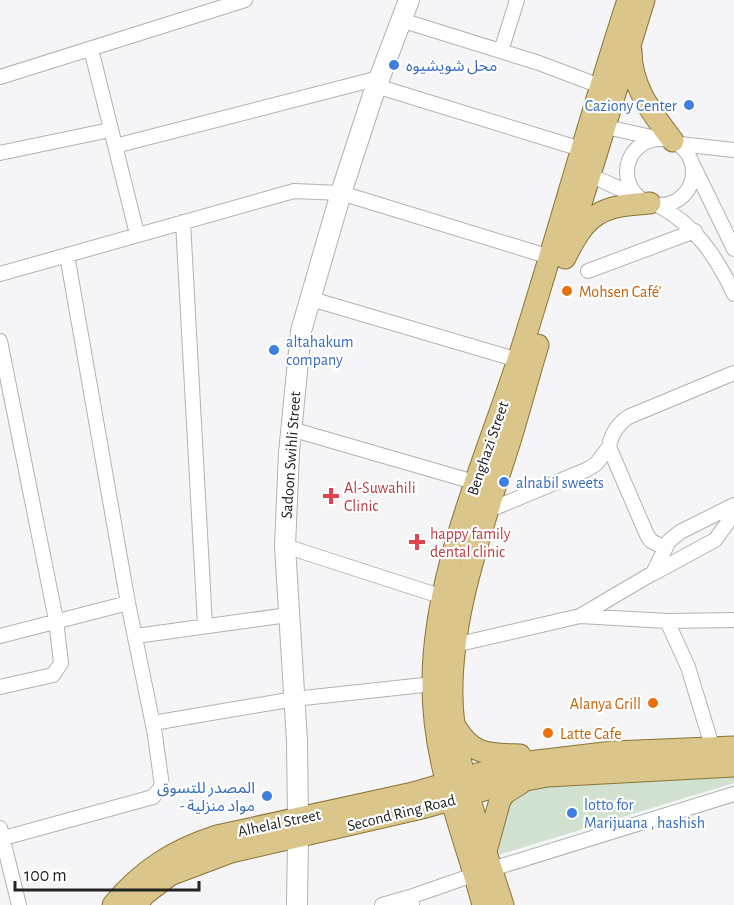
<svg xmlns="http://www.w3.org/2000/svg" width="734" height="905" font-family="'Alegreya Sans','Noto Sans Arabic',sans-serif">
<style>
.green{fill:#d1e1cf}
.lines{fill:none;stroke-linecap:round;stroke-linejoin:round}
.street-casing{stroke:#b2b2b4;stroke-width:16}
.secondary-casing{stroke:#b2b2b4;stroke-width:22}
.primary-casing{stroke:#897434;stroke-width:23}
.street{stroke:#fff;stroke-width:14}
.secondary{stroke:#fff;stroke-width:20}
.primary{stroke:#dac68b;stroke-width:21}
.shop-dot{fill:#3f7fe0;stroke:#fff;stroke-width:2}
.food-dot{fill:#e8710a;stroke:#fff;stroke-width:2}
.health-dot{fill:#e0444e;stroke:#fff;stroke-width:2}
.labels{text-anchor:middle;stroke-width:4.5;stroke-linejoin:round;paint-order:stroke}
.shop-label{font-size:16px;fill:#366cbe;stroke:#fff;text-anchor:start}
.food-label{font-size:16px;fill:#c56008;stroke:#fff;text-anchor:start}
.street-label{font-size:16px;fill:#222323;stroke:#fff}
.health-label{font-size:16px;fill:#be3a42;stroke:#fff;text-anchor:start}
</style>
<rect width="100%" height="100%" fill="#f5f5f7"/>
<path class="green" d="M 734,774 L 734,783 L 498,855 L 493,836 L 507,800 L 539,783 Z"/>
<g class="lines">
<g class="street-casing">
<path id="street" d="M 401,20 L 539,63 L 600,86
M 91,49 L 137,234
M 501,51 L 517,0
M 0,77 L 245,0
M 376,86 L 581,149
M 598,127 L 606,127 L 656,138
M627 172a33 33 0 1 1 66 0a33 33 0 1 1-66 0Z
M 680,144 L 734,150
M 115,146 L 379,78
M 0,153 L 110,130
M 693,165 L 734,249
M 583,172 L 636,196
M 658,205 C 696,226 716,256 734,294
M 183,222 L 205,625
M 588,271 L 695,231
M 0,274 L 294,191 L 341,193 L 550,257
M 308,298 L 518,360
M 0,341 L 56,620 L 61,663 L 53,675 L 0,687
M 291,429 L 474,482
M 487,511 L 586,470 L 596,464 L 609,447
M 285,546 L 443,597
M 665,548 L 651,541 L 647,535 L 609,447 C 611,435 618,424 628,417 L 734,373
M 654,573 L 715,540 L 728,522 L 732,506
M 580,616 L 653,573 L 669,541 L 680,532 L 734,505
M 667,621 L 688,667 L 713,749
M 0,636 L 128,603
M 136,636 L 288,615
M 455,645 L 580,616 L 667,621 L 734,620
M 153,723 L 294,699 L 433,684
M 0,828 L 19,905
M 0,839 L 153,797 L 162,786 L 155,735 L 128,603 L 67,255
M 492,869 L 734,794
M 382,905 L 410,897
M 412,905 L 410,897 L 476,874"/>
</g>
<g class="secondary-casing">
<path id="secondary" d="M 298,819 L 297,741 L 285,546 L 289,453 L 301,331 L 341,193 L 373,95 L 409,0
M 297,905 L 298,837"/>
</g>
<g class="primary-casing">
<path id="primary" d="M 631,51 C 631,87 652,113 673,141
M 574,226 L 644,0
M 565,258 C 587,213 600,206 650,203
M 455,726 C 472,756 489,754 520,755
M 486,851 L 500,800 L 505,793 L 521,783
M 113,905 C 142,870 174,850 217,836 L 413,793 L 512,764 L 613,752 L 734,747
M 136,905 L 145,894 L 170,875 L 231,852 L 426,807 L 501,785 L 547,776 L 734,766
M 483,905 C 463,829 433,766 433,685 C 432,576 486,459 519,357 C 557,237 589,119 628,0
M 503,905 C 484,846 463,787 454,725 C 442,635 483,526 510,441 C 520,409 528,377 538,345"/>
</g>
<use href="#street" class="street"/>
<use href="#secondary" class="secondary"/>
<use href="#primary" class="primary"/>
</g>
<g class="shop-dot">
<circle cx="394" cy="65" r="6"/>
<circle cx="689" cy="105" r="6"/>
<circle cx="274" cy="350" r="6"/>
<circle cx="504" cy="482" r="6"/>
<circle cx="267" cy="796" r="6"/>
<circle cx="572" cy="813" r="6"/>
</g>
<g class="food-dot">
<circle cx="567" cy="291" r="6"/>
<circle cx="653" cy="703" r="6"/>
<circle cx="548" cy="733" r="6"/>
</g>
<g class="health-dot">
<path d="M328 487h6v6h6v6h-6v6h-6v-6h-6v-6h6z"/>
<path d="M414 533h6v6h6v6h-6v6h-6v-6h-6v-6h6z"/>
</g>
<g class="labels">
<g class="shop-label">
<text x="406" y="71">محل شويشيوه</text>
<text x="677" y="111" text-anchor="end">Caziony Center</text>
<text x="286" y="347">altahakum<tspan x="286" dy="18">company</tspan></text>
<text x="516" y="488">alnabil sweets</text>
<text x="255" y="793" text-anchor="end">المصدر للتسوق<tspan x="255" dy="18">- مواد منزلية</tspan></text>
<text x="584" y="810">lotto for<tspan x="584" dy="18">Marijuana , hashish</tspan></text>
</g>
<g class="food-label">
<text x="579" y="297">Mohsen Café'</text>
<text x="641" y="709" text-anchor="end">Alanya Grill</text>
<text x="560" y="739">Latte Cafe</text>
</g>
<g class="street-label">
<text transform="translate(487 448) rotate(-71)" y="6">Benghazi Street</text>
<text transform="translate(290 455) rotate(-86)" y="6">Sadoon Swihli Street</text>
<text transform="translate(401 812) rotate(-14)" y="6">Second Ring Road</text>
<text transform="translate(279 822) rotate(-12)" y="6">Alhelal Street</text>
</g>
<g class="health-label">
<text x="344" y="493">Al-Suwahili<tspan x="344" dy="18">Clinic</tspan></text>
<text x="430" y="539">happy family<tspan x="430" dy="18">dental clinic</tspan></text>
</g>
</g>
<path d="M15 881v9h184v-9" fill="none" stroke="#222323" stroke-width="3"/>
<text x="24" y="881" font-size="18" fill="#222323" stroke="#ffffff" stroke-width="4.5" paint-order="stroke">100 m</text>
</svg>
